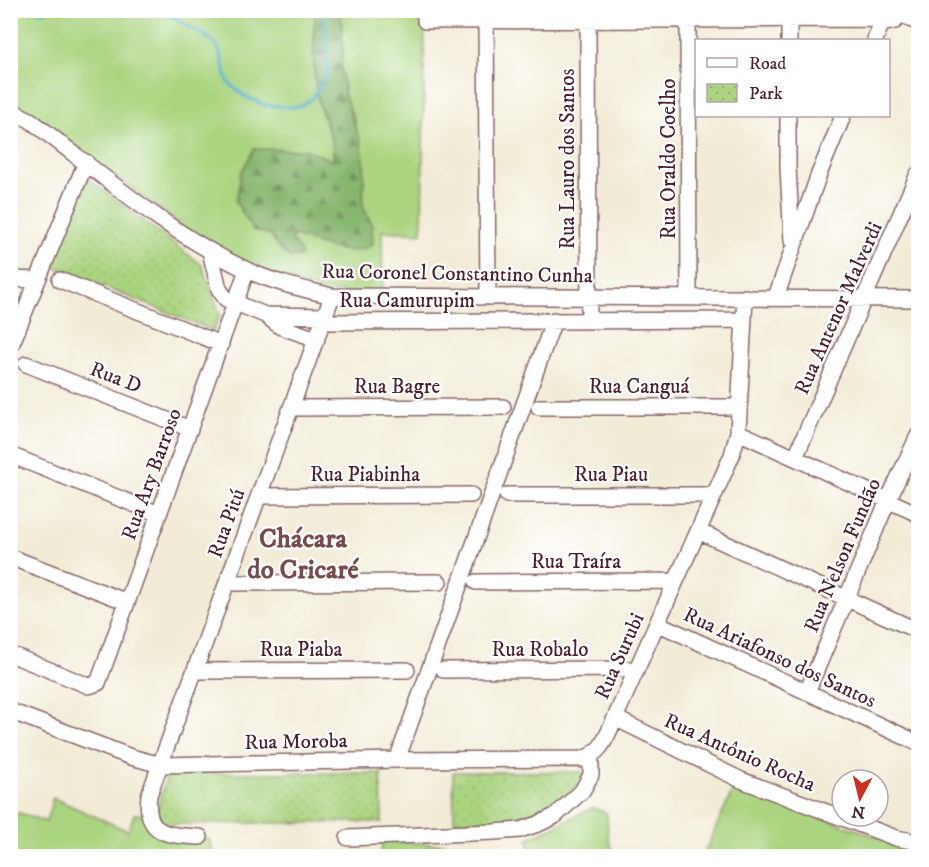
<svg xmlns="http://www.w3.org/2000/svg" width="929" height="867" font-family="'IM FELL DW Pica',serif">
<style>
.grass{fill:#aad47f;stroke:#7a7a55;stroke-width:1.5}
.forest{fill:url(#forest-firs);stroke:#686a4c;stroke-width:1.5}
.park{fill:url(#park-dots);stroke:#7a7a55;stroke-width:1.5}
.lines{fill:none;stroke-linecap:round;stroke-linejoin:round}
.stream{stroke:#4dafcc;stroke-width:3}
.minor-casing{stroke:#856767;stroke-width:18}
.minor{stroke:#fff;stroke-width:15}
.labels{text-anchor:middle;stroke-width:4.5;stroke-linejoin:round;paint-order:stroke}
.street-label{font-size:21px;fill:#4a1f2b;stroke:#fff}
.district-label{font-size:27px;font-weight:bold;fill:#784a49;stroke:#fff}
</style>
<defs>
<pattern id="forest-firs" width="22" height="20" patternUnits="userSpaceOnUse" patternTransform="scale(1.5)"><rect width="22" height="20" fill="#87b66e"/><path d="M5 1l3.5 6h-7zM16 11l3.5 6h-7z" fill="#70935b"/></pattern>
<pattern id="park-dots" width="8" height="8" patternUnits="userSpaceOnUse" patternTransform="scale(1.5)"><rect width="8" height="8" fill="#aad47f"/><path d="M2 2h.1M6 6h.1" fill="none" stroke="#94b66e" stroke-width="1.8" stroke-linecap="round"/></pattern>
</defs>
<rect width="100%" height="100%" fill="#fff"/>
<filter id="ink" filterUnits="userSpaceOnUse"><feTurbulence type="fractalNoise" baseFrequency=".0167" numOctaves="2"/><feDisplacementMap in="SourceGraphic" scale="12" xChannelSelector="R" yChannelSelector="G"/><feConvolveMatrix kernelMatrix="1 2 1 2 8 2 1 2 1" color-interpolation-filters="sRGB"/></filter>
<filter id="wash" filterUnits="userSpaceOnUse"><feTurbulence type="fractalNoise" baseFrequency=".008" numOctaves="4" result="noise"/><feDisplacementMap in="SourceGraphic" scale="24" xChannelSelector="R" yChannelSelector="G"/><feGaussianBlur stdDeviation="1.35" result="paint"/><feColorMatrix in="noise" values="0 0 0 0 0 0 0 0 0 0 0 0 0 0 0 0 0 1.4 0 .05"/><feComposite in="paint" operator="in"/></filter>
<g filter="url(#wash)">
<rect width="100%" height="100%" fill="#f2ecd7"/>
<path class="grass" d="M 11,11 L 315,11 C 314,40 313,69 318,99 C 322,123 335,134 333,161 L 254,149 L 253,230 L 271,235 L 277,246 L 290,258 L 300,256 L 300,251 L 291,241 L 292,235 L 304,239 L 372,225 L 363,207 L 364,183 L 354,119 L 345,97 L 341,68 L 343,52 L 341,11 L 425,11 L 422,233 L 382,231 L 383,296 L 321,291 L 265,272 L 208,245 L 39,120 L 11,104 Z
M 735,786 L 883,839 L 918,848 L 918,856 L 703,856 Z
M 53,798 L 128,831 L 134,814 L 147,815 L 187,838 L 209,839 L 215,856 L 11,856 L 11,810 L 46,822 Z
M 593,808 L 607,813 L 608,837 L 614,856 L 531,856 L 528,839 Z
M 383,841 L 471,846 L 477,856 L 380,856 Z"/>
<path class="forest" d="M 315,11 L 341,11 L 343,52 L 341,68 L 345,97 L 361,143 L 364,163 L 363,207 L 372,225 L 373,244 C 347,260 319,243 293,235 L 292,241 L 300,251 L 301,256 L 290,258 L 277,246 L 271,235 L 253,230 L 236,202 L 241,173 L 254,149 L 307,150 L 333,161 C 335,137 325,124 319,103 C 311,74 314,40 315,11 Z"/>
<path class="park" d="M 87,178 L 202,265 L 220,315 L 214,331 L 52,266 Z
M 453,772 L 584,772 C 564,822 498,820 454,821 Z
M 167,773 L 381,773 L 382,822 L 163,824 L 156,814 Z"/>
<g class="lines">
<path class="stream" d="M 161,10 L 208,38 L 218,46 L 228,82 L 244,96 L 265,105 L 290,107 L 300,106 L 312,99 L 328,71 L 325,10
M 42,13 L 48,10"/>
</g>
</g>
<g filter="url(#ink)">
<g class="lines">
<g class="minor-casing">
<path id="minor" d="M 425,10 L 425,21 L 879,19
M 876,10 L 879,19 L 886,23 L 895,21 L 899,10
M 900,10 L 909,19 L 918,22
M 583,13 L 588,21 L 589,320
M 783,13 L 789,20 L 789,40
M 683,14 L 688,21 L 689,297
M 875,40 L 882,22
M 10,110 L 30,120 C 100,173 169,234 249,271 C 275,283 304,289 332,296 L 918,299
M 788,116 L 788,168 L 792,241
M 210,251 L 219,289 L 226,299 L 265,315 L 281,327 L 317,339
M 10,279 L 38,280
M 60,280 L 221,344
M 488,296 L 486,21 L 491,16 L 490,10
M 776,297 L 819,174 L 843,116
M 265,315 L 325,316
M 323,322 L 744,320
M 10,348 L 86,162
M 26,364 L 190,429
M 539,407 L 739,407
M 291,408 L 503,407
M 738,432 L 918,514
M 10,455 L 159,514
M 795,458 L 918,174
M 507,495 L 714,495
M 259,496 L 471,495
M 698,531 L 918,631
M 10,557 L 127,602
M 476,582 L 675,581
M 227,583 L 439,582
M 657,623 L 918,743
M 10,654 L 89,686 L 98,683 L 247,270
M 444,670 L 636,669
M 195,671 L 407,670
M 807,692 L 888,500 L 918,436
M 10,711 L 131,757 L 161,765 L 397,760 L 582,759 C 602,754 607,735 615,718 L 732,455 L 738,432 L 745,297
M 615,718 L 741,780 L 896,838 L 918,842
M 397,760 L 554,320
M 200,837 C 168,835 144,836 149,795 L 332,296
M 348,838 L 494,832 L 520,830 L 538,824 L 555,816 L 582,791 L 591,775 L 591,757"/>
</g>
<use href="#minor" class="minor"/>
</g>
</g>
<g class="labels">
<g class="street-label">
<text transform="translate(567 159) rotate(-90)" y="7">Rua Lauro dos Santos</text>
<text transform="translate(668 159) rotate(-90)" y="7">Rua Oraldo Coelho</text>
<text transform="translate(457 273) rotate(1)" y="7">Rua Coronel Constantino Cunha</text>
<text x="407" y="307">Rua Camurupim</text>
<text transform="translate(838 308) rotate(-66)" y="7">Rua Antenor Malverdi</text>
<text transform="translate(116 377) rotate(21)" y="7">Rua D</text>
<text x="397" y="393">Rua Bagre</text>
<text x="639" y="393">Rua Canguá</text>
<text transform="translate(151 474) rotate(-70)" y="7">Rua Ary Barroso</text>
<text x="365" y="481">Rua Piabinha</text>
<text x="611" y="481">Rua Piau</text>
<text transform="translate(226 523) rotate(-70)" y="7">Rua Pitú</text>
<text transform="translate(842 555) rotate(-67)" y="7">Rua Nelson Fundão</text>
<text x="576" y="568">Rua Traíra</text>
<text x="301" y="656">Rua Piaba</text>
<text x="540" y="656">Rua Robalo</text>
<text transform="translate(619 656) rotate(-66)" y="7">Rua Surubi</text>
<text transform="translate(780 657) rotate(25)" y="7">Rua Ariafonso dos Santos</text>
<text transform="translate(296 741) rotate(-1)" y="7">Rua Moroba</text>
<text transform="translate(740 752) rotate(24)" y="7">Rua Antônio Rocha</text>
</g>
<g class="district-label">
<text x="303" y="547">Chácara<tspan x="303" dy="31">do Cricaré</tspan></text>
</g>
</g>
<rect width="929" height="867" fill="none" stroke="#fff" stroke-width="36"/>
<rect x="695" y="39" width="195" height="78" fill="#ffffff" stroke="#b7a5aa" stroke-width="1.5"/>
<rect x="707" y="58" width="30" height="9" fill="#ffffff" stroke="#b7a5aa" stroke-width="1.5"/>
<text x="749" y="69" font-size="18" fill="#4a1f2b">Road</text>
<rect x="707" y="84" width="30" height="18" fill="url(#park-dots)" stroke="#b7a5aa" stroke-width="1.5"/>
<text x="749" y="99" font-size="18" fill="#4a1f2b">Park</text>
<g transform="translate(860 798) rotate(187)"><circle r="28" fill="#ffffff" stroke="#b7a5aa" stroke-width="1.5"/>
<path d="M0-4.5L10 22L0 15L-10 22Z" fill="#c8321e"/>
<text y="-9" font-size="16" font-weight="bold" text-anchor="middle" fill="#4a1f2b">N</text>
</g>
</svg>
